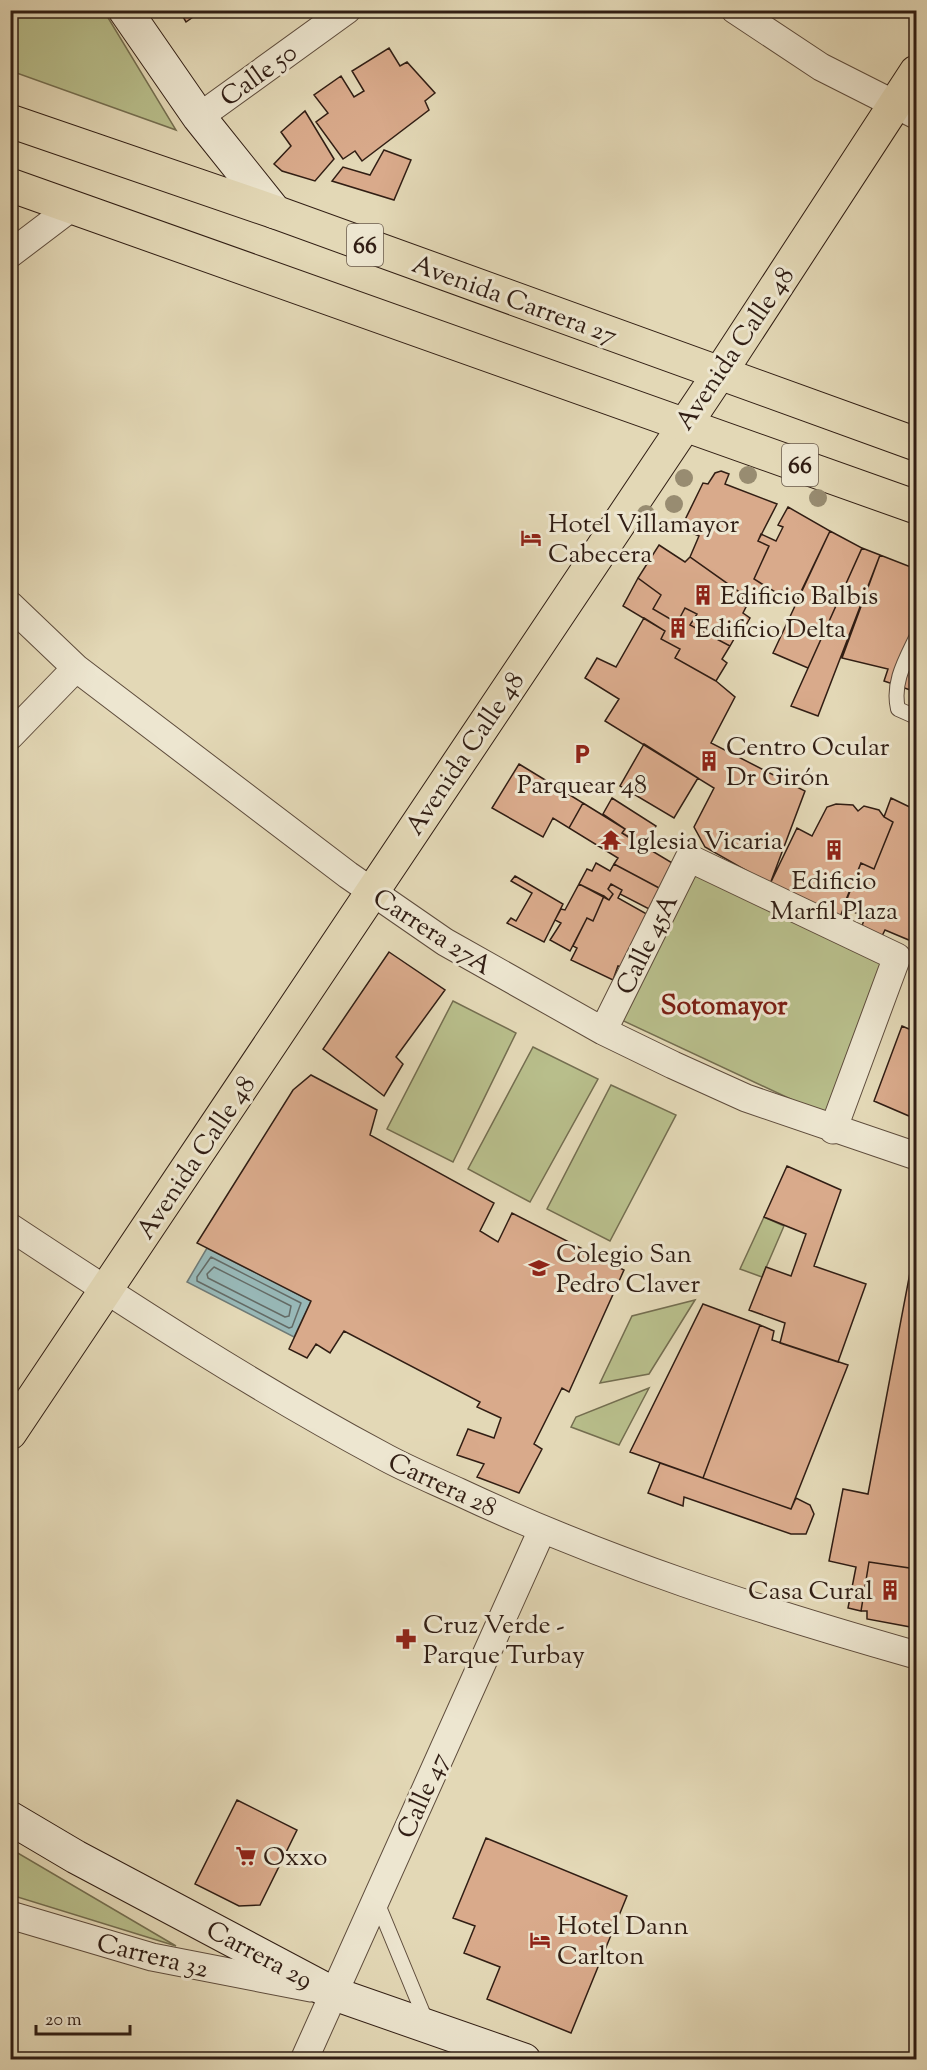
<svg xmlns="http://www.w3.org/2000/svg" width="927" height="2070" font-family="'Sorts Mill Goudy',serif">
<style>
.green{fill:#b8be8b;stroke:#746e50;stroke-width:1.5}
.water{fill:#98b8b7;stroke:#6f7a76;stroke-width:1.5}
.lines{fill:none;stroke-linecap:round;stroke-linejoin:round}
.shore{stroke:#646b66;stroke-width:1.5}
.building{fill:#d9aa8b;stroke:#311e14;stroke-width:1.5}
.lane-casing{stroke:#5e4c3c;stroke-width:16}
.street-casing{stroke:#5e4c3c;stroke-width:29}
.secondary-casing{stroke:#311e14;stroke-width:35}
.primary-casing{stroke:#311e14;stroke-width:35}
.highway-casing{stroke:#311e14;stroke-width:35}
.lane{stroke:#ede6d0;stroke-width:14}
.street{stroke:#ede6d0;stroke-width:27}
.secondary{stroke:#ede6d0;stroke-width:33}
.primary{stroke:#e3d8b6;stroke-width:33}
.highway{stroke:#e3d8b6;stroke-width:33}
.tree{fill:#988c71}
.labels{text-anchor:middle;stroke-width:6;stroke-linejoin:round;paint-order:stroke}
.shield{fill:#ede6d0;stroke:#695a4c;stroke-width:1.5}
.shield-label{font-size:24px;font-weight:bold;fill:#311e14}
.street-label{font-size:26px;fill:#311e14;stroke:#ede6d0}
.poi-label{font-size:26px;fill:#311e14;stroke:#ede6d0;text-anchor:start}
.neighbourhood-label{font-size:27px;font-weight:bold;fill:#7a1f14;stroke:#ede6d0}
</style>
<rect width="100%" height="100%" fill="#e3d8b6"/>
<filter id="stains"><feTurbulence type="fractalNoise" baseFrequency=".00333" numOctaves="4"/><feColorMatrix values="0 0 0 0 .2 0 0 0 0 .09 0 0 0 0 .02 0 0 0 .5 -.17"/></filter>
<radialGradient id="worn" r=".72"><stop offset=".6" stop-color="#630" stop-opacity="0"/><stop offset="1" stop-color="#630" stop-opacity=".3"/></radialGradient>
<path class="green" d="M 10,11 L 104,11 L 176,130 L 11,71 Z
M 691,866 L 889,963 L 829,1117 L 615,1017 Z
M 453,1001 L 516,1033 L 453,1162 L 387,1129 Z
M 533,1047 L 598,1079 L 530,1202 L 468,1169 Z
M 611,1085 L 676,1115 L 610,1241 L 547,1209 Z
M 764,1217 L 784,1226 L 762,1277 L 740,1269 Z
M 695,1300 L 649,1374 L 600,1383 L 632,1316 Z
M 649,1388 L 619,1445 L 571,1427 L 576,1417 Z
M 10,1849 L 11,1849 L 176,1946 L 11,1895 Z"/>
<path class="water" d="M 207,1248 L 311,1301 L 294,1337 L 187,1282 Z"/>
<g class="lines">
<path class="shore" d="M 211,1257 L 301,1303 L 292,1327 L 289,1328 L 197,1281 L 197,1277 Z
M 214,1267 L 291,1306 L 289,1316 L 285,1317 L 208,1278 L 207,1274 Z"/>
</g>
<path class="building" d="M 179,10 L 203,10 L 186,22 Z
M 389,48 L 400,66 L 407,62 L 435,93 L 425,101 L 429,110 L 362,161 L 355,151 L 343,159 L 316,122 L 328,113 L 314,95 L 341,76 L 354,97 L 364,91 L 352,71 Z
M 305,111 L 334,159 L 315,181 L 282,171 L 274,164 L 291,146 L 281,132 Z
M 384,150 L 411,160 L 394,200 L 332,181 L 343,167 L 370,175 Z
M 721,471 L 729,474 L 725,484 L 777,504 L 758,541 L 769,546 L 754,579 L 770,589 L 763,602 L 746,593 L 745,596 L 690,557 L 699,536 L 681,528 L 703,483 L 708,484 L 715,473 Z
M 788,507 L 830,531 L 795,604 L 754,579 L 769,546 L 758,541 L 761,534 L 776,541 L 783,527 L 778,525 Z
M 830,531 L 862,548 L 808,668 L 773,653 Z
M 659,545 L 685,562 L 690,557 L 745,596 L 739,603 L 746,607 L 743,613 L 750,618 L 740,636 L 719,623 L 717,629 L 734,639 L 730,646 L 690,625 L 697,614 L 685,608 L 677,623 L 653,609 L 661,595 L 638,578 Z
M 862,548 L 880,555 L 818,716 L 791,706 Z
M 880,555 L 916,569 L 916,692 L 884,681 L 888,669 L 842,658 Z
M 638,578 L 661,595 L 653,609 L 677,623 L 685,608 L 697,614 L 690,625 L 730,646 L 722,659 L 727,663 L 716,681 L 675,658 L 680,649 L 661,639 L 665,631 L 623,606 Z
M 644,618 L 665,631 L 661,639 L 680,649 L 675,658 L 716,681 L 735,697 L 711,743 L 805,791 L 770,884 L 705,847 L 694,827 L 714,788 L 605,721 L 619,699 L 585,678 L 597,658 L 616,667 Z
M 644,744 L 698,778 L 674,818 L 620,786 Z
M 519,764 L 583,803 L 569,828 L 553,818 L 543,837 L 492,808 Z
M 612,798 L 656,826 L 644,847 L 622,833 L 625,829 L 603,814 Z
M 891,798 L 916,810 L 916,943 L 885,930 L 881,938 L 861,929 L 865,917 L 843,907 L 861,863 L 874,869 L 893,822 L 884,817 Z
M 583,803 L 625,829 L 622,833 L 674,864 L 661,889 L 614,864 L 618,858 L 569,828 Z
M 836,804 L 853,805 L 858,811 L 864,806 L 879,810 L 884,817 L 893,822 L 874,869 L 861,863 L 840,917 L 770,884 L 797,828 L 812,836 L 827,807 Z
M 596,863 L 610,871 L 614,864 L 661,889 L 651,910 L 620,894 L 622,890 L 611,884 L 608,889 L 613,894 L 609,900 L 579,884 L 587,869 L 592,871 Z
M 515,876 L 563,904 L 544,942 L 507,923 L 511,918 L 516,921 L 532,893 L 511,881 Z
M 579,884 L 604,896 L 593,921 L 587,918 L 570,951 L 550,940 L 561,923 L 555,920 L 561,909 L 565,910 Z
M 611,884 L 622,890 L 618,898 L 652,917 L 622,967 L 618,966 L 613,980 L 571,960 L 577,948 L 573,946 L 587,918 L 593,921 L 604,896 L 609,900 L 613,894 L 608,889 Z
M 389,952 L 445,990 L 396,1057 L 403,1064 L 384,1096 L 323,1049 Z
M 902,1026 L 916,1032 L 916,1119 L 874,1101 Z
M 311,1075 L 377,1110 L 370,1135 L 494,1203 L 480,1231 L 498,1242 L 512,1213 L 624,1270 L 569,1392 L 562,1388 L 534,1444 L 542,1449 L 519,1493 L 477,1477 L 484,1464 L 457,1455 L 468,1429 L 494,1438 L 501,1418 L 477,1407 L 480,1402 L 344,1331 L 330,1353 L 316,1344 L 307,1358 L 289,1349 L 311,1301 L 197,1243 L 293,1090 Z
M 787,1166 L 841,1190 L 814,1266 L 866,1284 L 838,1362 L 780,1343 L 785,1323 L 749,1310 L 766,1267 L 791,1276 L 806,1234 L 764,1217 Z
M 916,1241 L 916,1569 L 869,1562 L 861,1611 L 848,1608 L 856,1567 L 829,1561 L 843,1489 L 868,1494 Z
M 703,1304 L 760,1325 L 703,1478 L 630,1452 Z
M 760,1325 L 774,1331 L 772,1340 L 848,1365 L 791,1509 L 703,1478 Z
M 660,1463 L 791,1509 L 796,1498 L 810,1505 L 814,1514 L 806,1534 L 791,1534 L 684,1497 L 683,1506 L 648,1493 Z
M 869,1562 L 916,1569 L 916,1628 L 867,1619 L 867,1611 L 861,1611 Z
M 237,1800 L 297,1830 L 260,1905 L 239,1906 L 195,1884 Z
M 486,1838 L 627,1896 L 571,2033 L 487,1999 L 500,1967 L 464,1953 L 475,1926 L 453,1918 Z"/>
<g class="lines">
<g class="lane-casing">
<path id="lane" d="M 916,638 C 905,661 892,683 898,709 L 916,717
M 377,1902 L 427,2023"/>
</g>
<g class="street-casing">
<path id="street" d="M 735,10 L 821,67 L 916,115
M 199,117 L 347,10
M 10,254 L 72,207
M 10,605 L 76,668 L 348,875 L 445,942 L 603,1031 L 673,1065 L 746,1098 L 916,1156
M 10,736 L 76,668
M 603,1031 L 689,858 L 897,957 L 833,1130
M 10,1227 C 131,1307 254,1387 381,1455 C 406,1469 433,1480 459,1492 C 608,1562 758,1610 916,1655
M 10,1915 L 152,1957 L 311,1988
M 304,2060 L 542,1530"/>
</g>
<g class="secondary-casing">
<path id="secondary" d="M 125,10 L 199,117 L 275,212
M 10,1818 L 76,1857 L 332,1993 L 524,2060"/>
</g>
<g class="primary-casing">
<path id="primary" d="M 10,1433 L 729,359 L 916,72"/>
</g>
<g class="highway-casing">
<path id="highway" d="M 10,121 L 275,212 L 916,444
M 10,185 L 916,507"/>
</g>
<use href="#lane" class="lane"/>
<use href="#street" class="street"/>
<use href="#secondary" class="secondary"/>
<use href="#primary" class="primary"/>
<use href="#highway" class="highway"/>
</g>
<g class="tree">
<circle cx="748" cy="475" r="9"/>
<circle cx="684" cy="478" r="9"/>
<circle cx="818" cy="498" r="9"/>
<circle cx="674" cy="504" r="9"/>
<circle cx="646" cy="514" r="9"/>
</g>
<defs>
<g id="hotel-bare" transform="scale(1.62)"><path d="M-6-4.5h1.5V1H6V5H4.5V3h-9V5H-6ZM-4 0a1.8 1.8 0 1 1 3.6 0ZM.5 0V-2.5h3Q6-2.5 6 0Z" fill="#8f2418" stroke="#ede6d0" stroke-width="2.5" paint-order="stroke"/></g>
<g id="building-bare" transform="scale(1.62)"><path d="M-4-6H4V6H1V3H-1V6H-4ZM-2.5-4.3h1.7v1.8h-1.7ZM.8-4.3h1.7v1.8H.8ZM-2.5-1h1.7V.8h-1.7ZM.8-1h1.7V.8H.8Z" fill="#8f2418" stroke="#ede6d0" stroke-width="2.5" paint-order="stroke"/></g>
<g id="parking-bare" transform="scale(1.62)"><path d="M-3.5-5.5H1a3.5 3.5 0 0 1 0 7H-1V5.5H-3.5ZM-1-3.4V-.6H.8a1.4 1.4 0 0 0 0-2.8Z" fill="#8f2418" stroke="#ede6d0" stroke-width="2.5" paint-order="stroke"/></g>
<g id="temple-bare" transform="scale(1.62)"><path d="M0-6L5-2H3V0L6.5 2.5H4V6H1.5V3h-3V6H-4V2.5H-6.5L-3 0V-2H-5Z" fill="#8f2418" stroke="#ede6d0" stroke-width="2.5" paint-order="stroke"/></g>
<g id="school-bare" transform="scale(1.62)"><path d="M0-5L7-2L0 1L-7-2ZM-4 1L0 2.5L4 1V4Q0 6-4 4Z" fill="#8f2418" stroke="#ede6d0" stroke-width="2.5" paint-order="stroke"/></g>
<g id="pharmacy-bare" transform="scale(1.62)"><path d="M-2-6h4v4h4v4h-4v4h-4v-4h-4v-4h4Z" fill="#8f2418" stroke="#ede6d0" stroke-width="2.5" paint-order="stroke"/></g>
<g id="supermarket-bare" transform="scale(1.62)"><path d="M-6-5.5h2.5l.6 2H6L4.5 2H-2.5L-4.4-4H-6ZM-1.5 3.2a1.3 1.3 0 1 0 .1 0ZM3 3.2a1.3 1.3 0 1 0 .1 0Z" fill="#8f2418" stroke="#ede6d0" stroke-width="2.5" paint-order="stroke"/></g>
</defs>
<g fill-rule="evenodd">
<use href="#hotel-bare" x="531" y="538"/>
<use href="#building-bare" x="703" y="595"/>
<use href="#building-bare" x="678" y="628"/>
<use href="#parking-bare" x="582" y="754"/>
<use href="#building-bare" x="709" y="761"/>
<use href="#temple-bare" x="611" y="840"/>
<use href="#building-bare" x="834" y="850"/>
<use href="#school-bare" x="539" y="1268"/>
<use href="#building-bare" x="890" y="1590"/>
<use href="#pharmacy-bare" x="406" y="1639"/>
<use href="#supermarket-bare" x="246" y="1856"/>
<use href="#hotel-bare" x="540" y="1940"/>
</g>
<g class="labels">
<g class="shield">
<rect x="347" y="224" width="36" height="42" rx="4.5"/>
<rect x="782" y="444" width="36" height="42" rx="4.5"/>
</g>
<g class="shield-label">
<text x="365" y="253">66</text>
<text x="800" y="473">66</text>
</g>
<g class="street-label">
<text transform="translate(258 74) rotate(-36)" y="9">Calle 50</text>
<text transform="translate(515 299) rotate(20)" y="9">Avenida Carrera 27</text>
<text transform="translate(734 348) rotate(-56)" y="9">Avenida Calle 48</text>
<text transform="translate(464 753) rotate(-56)" y="9">Avenida Calle 48</text>
<text transform="translate(433 931) rotate(33)" y="9">Carrera 27A</text>
<text transform="translate(646 944) rotate(-64)" y="9">Calle 45A</text>
<text transform="translate(195 1157) rotate(-56)" y="9">Avenida Calle 48</text>
<text transform="translate(443 1484) rotate(25)" y="9">Carrera 28</text>
<text transform="translate(422 1795) rotate(-66)" y="9">Calle 47</text>
<text transform="translate(260 1954) rotate(28)" y="9">Carrera 29</text>
<text transform="translate(153 1955) rotate(14)" y="9">Carrera 32</text>
</g>
<g class="poi-label">
<text x="548" y="532">Hotel Villamayor<tspan x="548" dy="30">Cabecera</tspan></text>
<text x="720" y="604">Edificio Balbis</text>
<text x="695" y="637">Edificio Delta</text>
<text x="726" y="755">Centro Ocular<tspan x="726" dy="30">Dr Girón</tspan></text>
<text x="582" y="793" text-anchor="middle">Parquear 48</text>
<text x="628" y="849">Iglesia Vicaria</text>
<text x="834" y="889" text-anchor="middle">Edificio<tspan x="834" dy="30">Marfil Plaza</tspan></text>
<text x="556" y="1262">Colegio San<tspan x="556" dy="30">Pedro Claver</tspan></text>
<text x="873" y="1599" text-anchor="end">Casa Cural</text>
<text x="423" y="1633">Cruz Verde -<tspan x="423" dy="30">Parque Turbay</tspan></text>
<text x="263" y="1865">Oxxo</text>
<text x="557" y="1934">Hotel Dann<tspan x="557" dy="30">Carlton</tspan></text>
</g>
<g class="neighbourhood-label">
<text x="724" y="1014">Sotomayor</text>
</g>
</g>
<rect width="927" height="2070" fill="none" stroke="#e3d8b6" stroke-width="36"/>
<rect x="12" y="12" width="903" height="2046" fill="none" stroke="#311e14" stroke-width="3"/>
<rect x="18" y="18" width="891" height="2034" fill="none" stroke="#311e14" stroke-width="1.5"/>
<path d="M36 2025v9h94v-9" fill="none" stroke="#311e14" stroke-width="3"/>
<text x="45" y="2025" font-size="18" fill="#311e14" stroke="#ede6d0" stroke-width="4.5" paint-order="stroke">20 m</text>
<rect width="100%" height="100%" filter="url(#stains)"/>
<rect width="100%" height="100%" fill="url(#worn)"/>
</svg>
